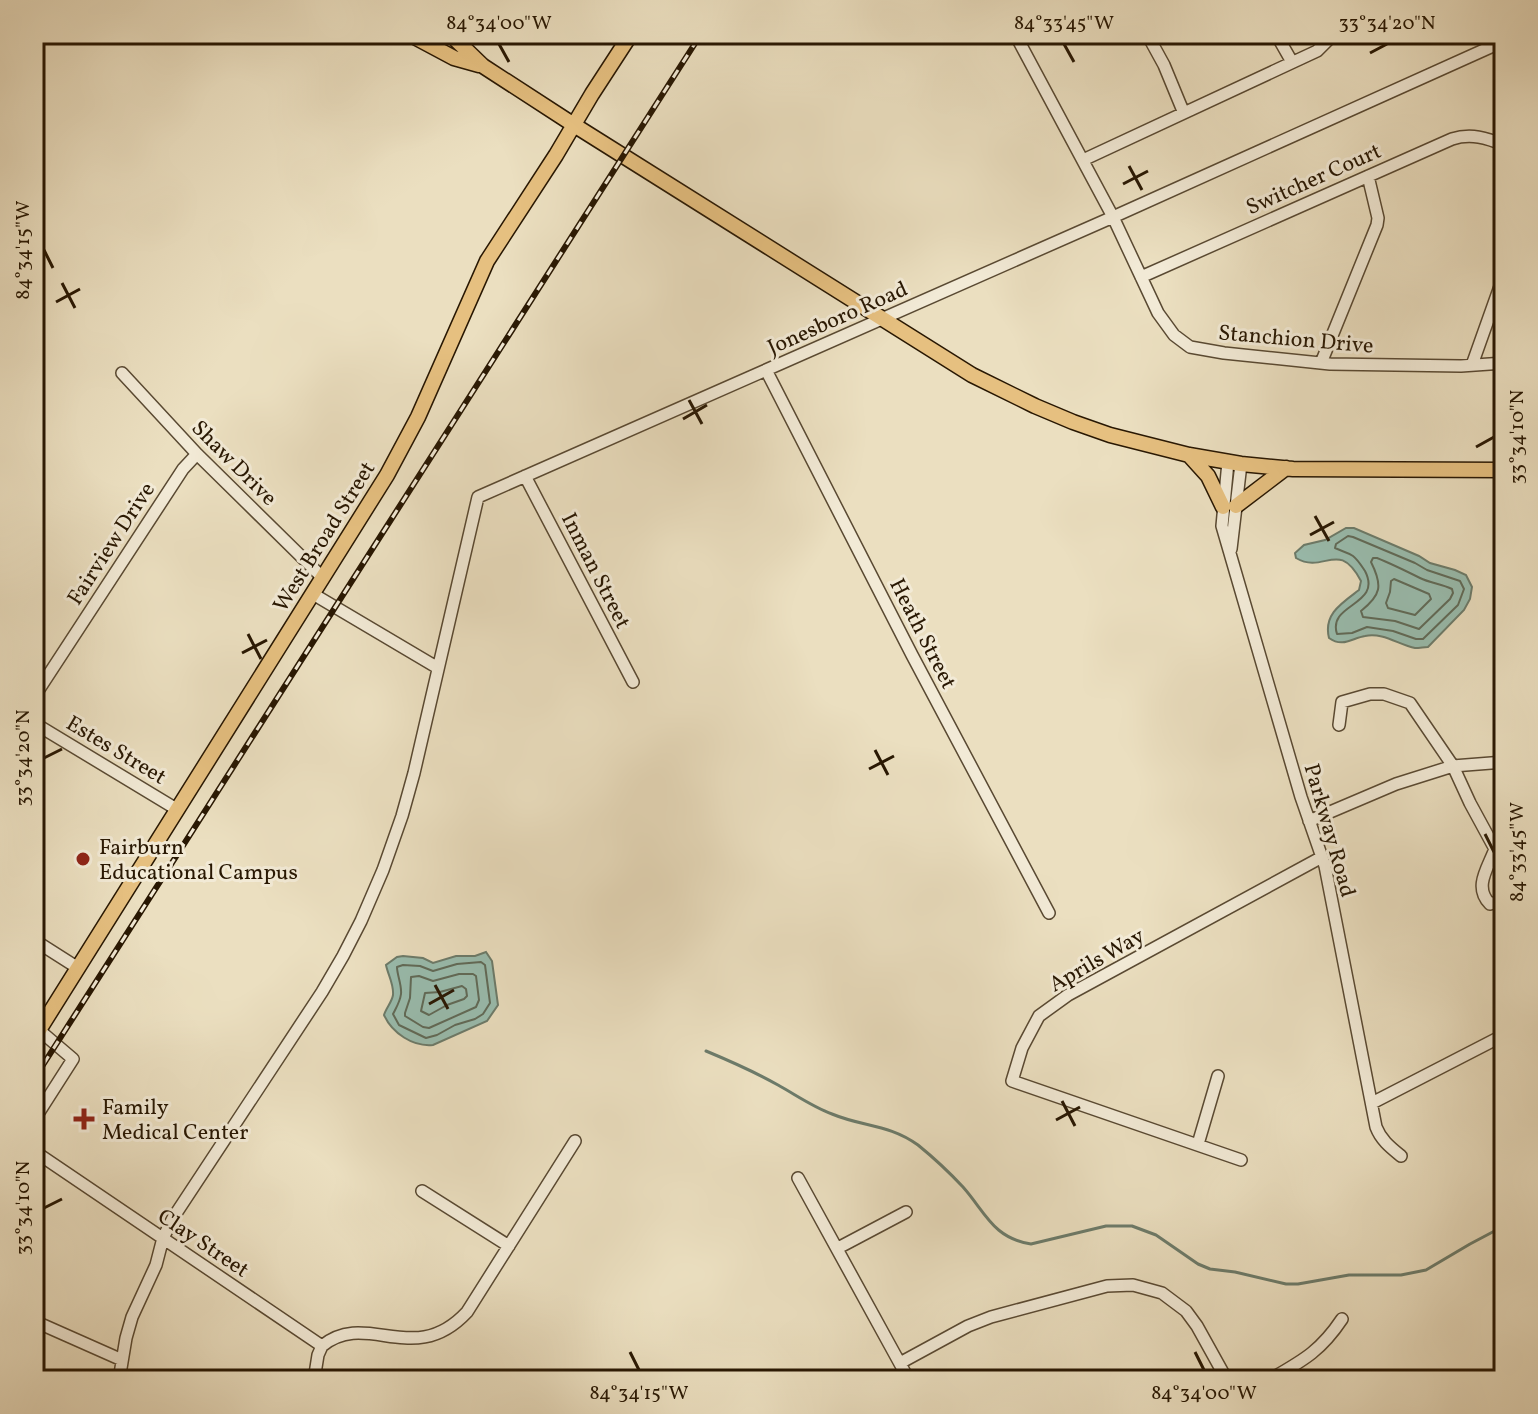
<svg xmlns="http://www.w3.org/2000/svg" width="1538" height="1414" font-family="Vollkorn,serif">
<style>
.water{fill:#99bdaf;stroke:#6c7b6a;stroke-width:2}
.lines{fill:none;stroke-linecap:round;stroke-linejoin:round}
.shore{stroke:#606a58;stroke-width:2}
.stream{stroke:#6c7b6a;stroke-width:3}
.minor-casing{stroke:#594932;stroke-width:14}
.major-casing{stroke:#281702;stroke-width:17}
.minor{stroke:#f2ead6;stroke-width:11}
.major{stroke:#e6c080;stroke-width:14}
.rail-casing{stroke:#281702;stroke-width:6}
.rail{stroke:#f2ead6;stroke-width:3;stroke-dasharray:9;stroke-linecap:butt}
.ticks{fill:none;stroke:#281702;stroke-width:3}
.poi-dot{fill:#8f2418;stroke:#f2ead6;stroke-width:3}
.labels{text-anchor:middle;stroke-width:6;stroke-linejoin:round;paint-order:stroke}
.street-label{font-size:22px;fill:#281702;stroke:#f2ead6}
.poi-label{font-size:22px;fill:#281702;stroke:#f2ead6;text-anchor:start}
.neatline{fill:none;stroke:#281702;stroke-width:3}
.ticks-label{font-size:20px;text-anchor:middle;fill:#281702}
</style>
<rect width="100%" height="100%" fill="#ebdfc0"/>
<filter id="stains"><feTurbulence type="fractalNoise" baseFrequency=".0025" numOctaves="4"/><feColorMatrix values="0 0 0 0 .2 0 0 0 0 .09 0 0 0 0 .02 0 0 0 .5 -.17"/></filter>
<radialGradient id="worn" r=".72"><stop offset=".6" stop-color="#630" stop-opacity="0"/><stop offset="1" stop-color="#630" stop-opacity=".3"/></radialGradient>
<path class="water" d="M 1346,528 L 1354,528 L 1419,556 L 1430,563 L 1455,570 L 1466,575 L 1472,587 L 1470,599 L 1464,610 L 1428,647 C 1424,647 1420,648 1415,648 C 1399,645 1383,632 1365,636 C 1352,638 1343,648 1329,638 C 1323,614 1342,603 1359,590 L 1361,581 C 1338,538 1325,575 1296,558 L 1295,553 L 1304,545 L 1325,540 Z
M 486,952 L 492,961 L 498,1005 L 487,1021 L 433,1045 C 413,1047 392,1033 384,1015 C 386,1008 392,1002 393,995 C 394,984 388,975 386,965 L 397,957 L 403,956 L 423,958 L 433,963 L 456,956 L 475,956 Z"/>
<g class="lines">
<path class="shore" d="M 1348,536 L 1353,537 L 1415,563 L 1427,570 L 1460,581 L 1464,589 L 1458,605 L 1423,639 L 1416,639 L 1393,631 L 1367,627 L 1352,633 L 1337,634 C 1327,603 1383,606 1365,571 C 1361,565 1358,560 1353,556 C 1347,552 1341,551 1335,548 L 1336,544 Z
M 1373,558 L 1377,558 C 1392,564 1406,571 1420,578 C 1430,583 1442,584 1452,589 L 1453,593 L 1450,599 L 1419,629 L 1395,621 L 1363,617 L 1361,611 C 1381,595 1383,586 1371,562 Z
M 1394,579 L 1429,594 L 1431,599 L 1415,615 L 1388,608 L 1386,603 L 1390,592 L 1391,581 Z
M 481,962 L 485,965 L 490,1003 L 483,1014 L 475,1019 L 455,1025 L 437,1035 L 426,1038 L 399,1025 L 393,1014 C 396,1008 400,1002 401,994 C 402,985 397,975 397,967 L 403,965 L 420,966 L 433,971 L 457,964 Z
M 459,974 L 473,974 L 476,976 L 479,1000 L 476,1007 L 429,1028 L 423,1027 L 405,1016 L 405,1013 L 410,998 L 411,977 L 419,976 L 433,981 Z
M 462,986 L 466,989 L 467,996 L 464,999 L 447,1005 L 429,1015 L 421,1011 L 425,993 L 440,992 Z"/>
<path class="stream" d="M 1494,34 L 1496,37
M 1503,49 L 1504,51
M 706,1051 C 730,1061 755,1072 778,1085 C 796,1095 813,1107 832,1114 C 863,1127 889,1124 918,1145 C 934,1158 949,1172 963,1187 C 986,1213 993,1238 1031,1244 L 1106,1226 L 1132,1226 L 1156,1235 L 1198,1264 L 1210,1269 L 1235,1272 L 1286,1284 L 1298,1284 L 1349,1275 L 1401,1275 L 1426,1270 L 1470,1244 L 1504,1226"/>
<g class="minor-casing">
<path id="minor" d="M 1015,34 L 1113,217 L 1158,313 L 1174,335 L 1190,347 L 1224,353 L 1330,364 L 1461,366 L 1504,363
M 1147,34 L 1164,65 L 1183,111
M 1276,34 L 1292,62
M 1083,160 L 1317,51 L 1334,34
M 1141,277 L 1452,139 C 1471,133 1487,138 1504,145
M 1321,363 L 1377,225 L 1378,218 L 1368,176
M 1472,365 L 1504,275
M 766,370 L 912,655 L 1049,913
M 122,373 L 197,454 L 322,577
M 1228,462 L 1222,526 L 1301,797 L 1325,866 L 1376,1127 C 1381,1140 1390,1147 1401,1156
M 525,476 L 633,682
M 1231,549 L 1241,464
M 1504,583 L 1501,609 L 1504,630
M 313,594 L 438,668
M 34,697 L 183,469 L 197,454
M 34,723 L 178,810
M 1339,725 L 1342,702 L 1370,694 L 1384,694 L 1410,703 L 1453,766 L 1470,803 L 1495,849
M 1309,821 L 1396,784 L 1453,766 L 1504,762
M 1504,866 L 1495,849 C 1488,868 1473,887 1490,904 L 1504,900
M 34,940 L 78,968
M 1372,1103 L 1504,1035
M 34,1120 L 73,1059 L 39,1030
M 1198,1144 L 1218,1076
M 34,1151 L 322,1346
M 1241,1160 L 1012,1081 L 1022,1048 L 1039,1016 L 1068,995 L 1322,857
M 798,1178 L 909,1380
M 422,1191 L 509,1246
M 838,1248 L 906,1212
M 34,1321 L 122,1360
M 322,1346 C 367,1309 414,1369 467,1312 L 575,1141
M 900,1363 L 968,1326 L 991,1317 L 1107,1286 L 1133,1285 L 1162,1293 L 1186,1311 L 1197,1326 L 1227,1380
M 119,1380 L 126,1338 L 132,1317 L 156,1265 L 163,1238 L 173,1218 L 322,992 L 343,956 L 361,921 L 383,870 L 402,816 L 414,773 L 478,497 L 1113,217 L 1504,41
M 314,1380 L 318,1355 L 322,1346
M 1269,1380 C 1302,1361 1320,1352 1342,1319"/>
</g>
<g class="major-casing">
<path id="major" d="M 409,34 L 454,58 L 479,65
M 447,34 L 453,37 L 483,66 L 574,125 L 972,375 L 1035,406 L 1073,422 L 1110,435 L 1189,455 L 1241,464 L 1293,469 L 1504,470
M 1189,455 L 1208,476 L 1223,507
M 1236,506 L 1286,468
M 34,1038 L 387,475 L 418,417 L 487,261 L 556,155 L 592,94 L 631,34"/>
</g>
<use href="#minor" class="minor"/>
<use href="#major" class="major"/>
<g class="rail-casing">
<path id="rail" d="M 34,1079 L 701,34"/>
</g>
<use href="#rail" class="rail"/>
</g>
<path class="ticks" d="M 499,44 L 509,62M 1064,44 L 1074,62M 1370,53 L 1387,44M 1129,166 L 1142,190M 1123,184 L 1148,171M 44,250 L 53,268M 62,283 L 75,308M 56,302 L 80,289M 689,400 L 702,424M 683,419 L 707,405M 1476,447 L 1494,437M 1315,516 L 1329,541M 1310,535 L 1334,522M 248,634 L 261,659M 242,653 L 267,640M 875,750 L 888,775M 44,758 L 62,749M 869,769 L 894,756M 1485,834 L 1494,852M 435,985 L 448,1009M 429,1004 L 454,990M 1062,1101 L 1075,1126M 1056,1120 L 1080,1107M 44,1208 L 62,1199M 630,1352 L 639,1370M 1195,1352 L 1204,1370"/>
<g class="poi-dot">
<circle cx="83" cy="859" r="8"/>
<path d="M80 1107h8v8h8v8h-8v8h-8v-8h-8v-8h8z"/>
</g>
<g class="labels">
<g class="street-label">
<text transform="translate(1313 178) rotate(-24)" y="8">Switcher Court</text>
<text transform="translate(837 317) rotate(-24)" y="8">Jonesboro Road</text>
<text transform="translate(1296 338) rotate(5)" y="8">Stanchion Drive</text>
<text transform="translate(235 462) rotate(45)" y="8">Shaw Drive</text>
<text transform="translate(323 536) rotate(-58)" y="8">West Broad Street</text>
<text transform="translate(110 543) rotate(-57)" y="8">Fairview Drive</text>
<text transform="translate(597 570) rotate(63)" y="8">Inman Street</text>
<text transform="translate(924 633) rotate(63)" y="8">Heath Street</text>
<text transform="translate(117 749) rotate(31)" y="8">Estes Street</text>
<text transform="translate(1331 830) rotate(74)" y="8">Parkway Road</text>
<text transform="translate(1096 959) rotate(-30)" y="8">Aprils Way</text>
<text transform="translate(204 1242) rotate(34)" y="8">Clay Street</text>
</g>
<g class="poi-label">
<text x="99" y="854">Fairburn<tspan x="99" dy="25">Educational Campus</tspan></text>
<text x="102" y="1114">Family<tspan x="102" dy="25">Medical Center</tspan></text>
</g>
</g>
<rect width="1538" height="1414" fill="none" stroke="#ebdfc0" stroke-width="88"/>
<rect x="44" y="44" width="1450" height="1326" class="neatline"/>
<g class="ticks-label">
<text x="499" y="29">84°34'00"W</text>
<text x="1064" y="29">84°33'45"W</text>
<text x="1387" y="29">33°34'20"N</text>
<text transform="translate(22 250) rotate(-90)" y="7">84°34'15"W</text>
<text transform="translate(1516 437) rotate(-90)" y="7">33°34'10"N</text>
<text transform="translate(22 758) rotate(-90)" y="7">33°34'20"N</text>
<text transform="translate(1516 852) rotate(-90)" y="7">84°33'45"W</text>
<text transform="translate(22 1208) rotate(-90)" y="7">33°34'10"N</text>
<text x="639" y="1399">84°34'15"W</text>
<text x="1204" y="1399">84°34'00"W</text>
</g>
<rect width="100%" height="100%" filter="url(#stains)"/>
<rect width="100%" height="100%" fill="url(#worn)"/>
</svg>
